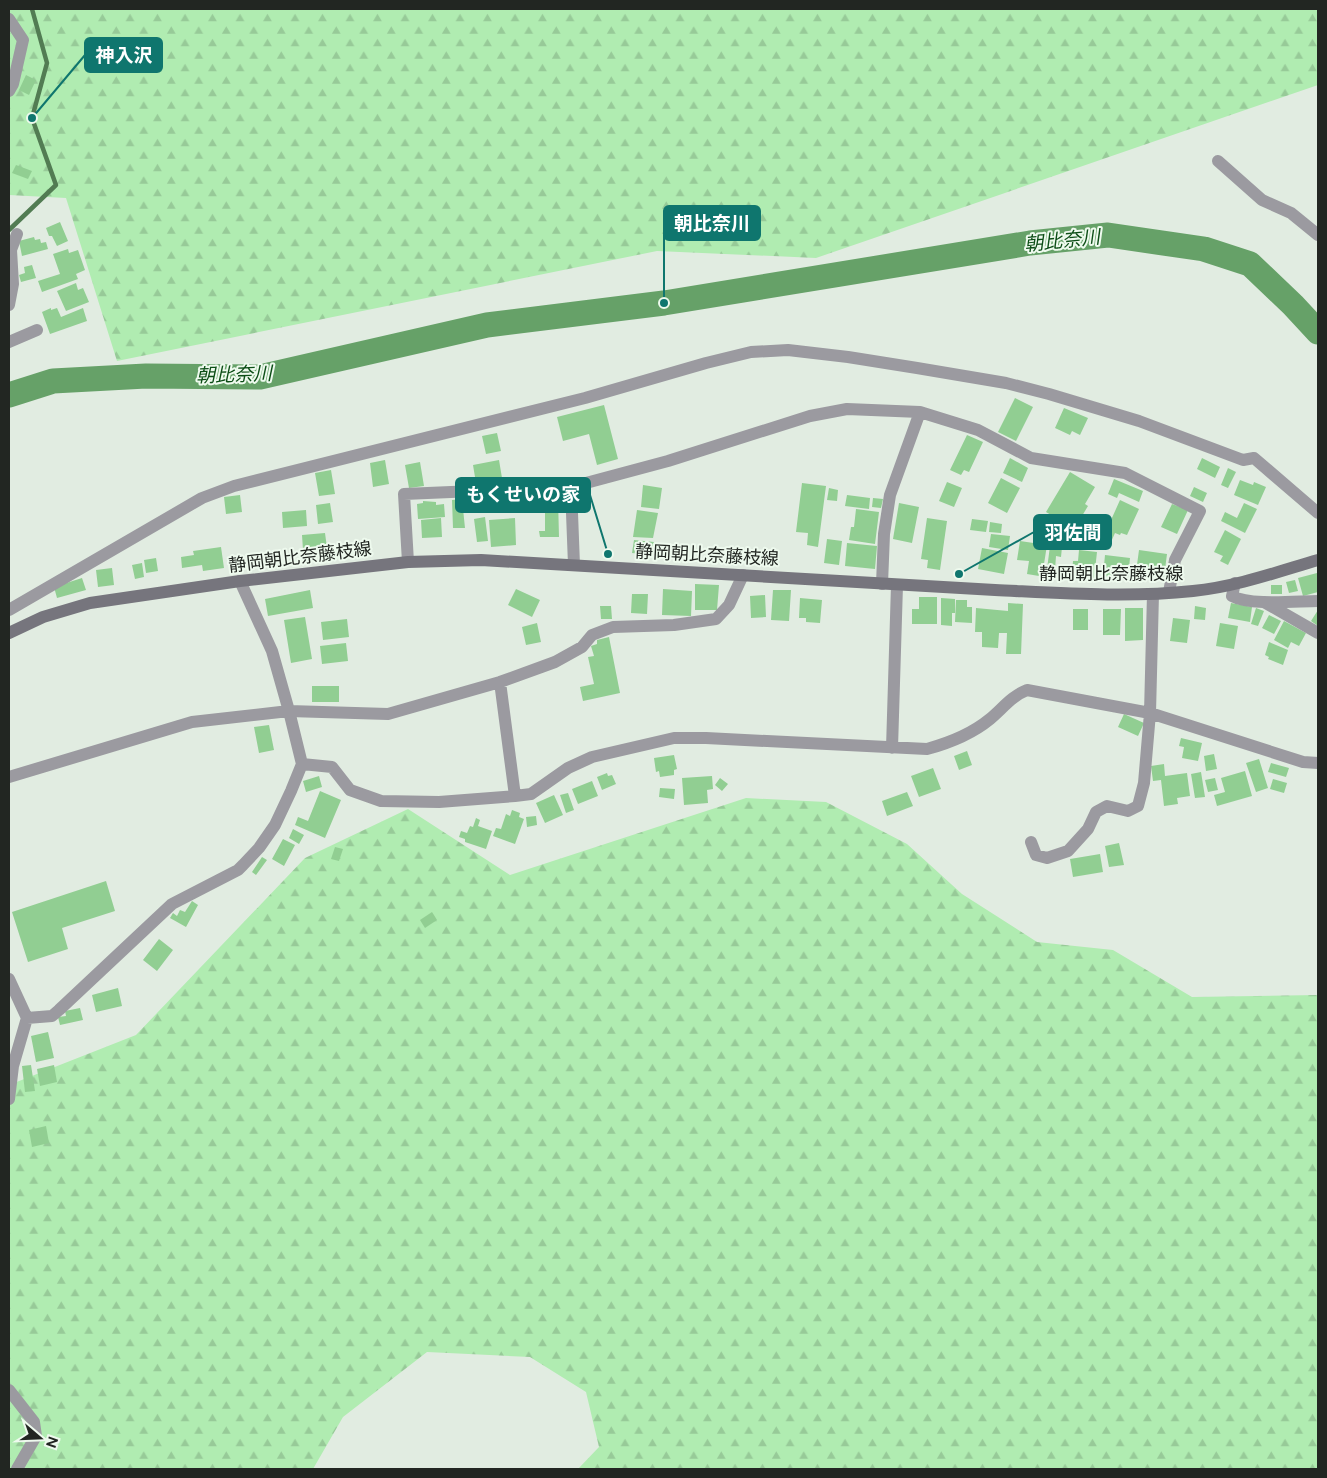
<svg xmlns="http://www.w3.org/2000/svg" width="1327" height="1478" font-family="Figtree,'Noto Sans JP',sans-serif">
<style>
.forest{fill:url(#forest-firs)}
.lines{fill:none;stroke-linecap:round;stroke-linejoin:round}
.stream{stroke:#527c53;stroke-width:4.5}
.river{stroke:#66a168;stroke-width:25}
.building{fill:#91ce92}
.minor{stroke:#9b9aa0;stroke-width:12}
.secondary{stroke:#76757d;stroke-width:12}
.labels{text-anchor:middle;stroke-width:4;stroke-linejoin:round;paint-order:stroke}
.street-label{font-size:18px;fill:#222622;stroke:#eefaee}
.water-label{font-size:19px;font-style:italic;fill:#0c4d16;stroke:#eefaee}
.leader{fill:none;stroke:#0f766e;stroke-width:2}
.callout-dot{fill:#0f766e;stroke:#eefaee;stroke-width:2}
.callout{fill:#0f766e;stroke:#0f766e;stroke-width:2}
.callout-label{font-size:19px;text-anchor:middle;font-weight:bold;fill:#fff}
</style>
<defs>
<pattern id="forest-firs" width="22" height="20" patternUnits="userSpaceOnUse" patternTransform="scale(1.25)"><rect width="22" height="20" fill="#b0ecb1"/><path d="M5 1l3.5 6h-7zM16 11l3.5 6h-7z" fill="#97ca98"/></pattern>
</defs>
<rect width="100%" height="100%" fill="#e1ece1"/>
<path class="forest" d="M 9,9 L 1318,9 L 1318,85 L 816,258 L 657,251 L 117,361 L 66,198 L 9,195 Z
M 746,798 L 826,802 L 907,844 L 962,894 L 1037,942 L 1113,950 L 1192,997 L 1318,995 L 1318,1469 L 578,1469 L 599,1447 L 586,1392 L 530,1357 L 427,1352 L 343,1417 L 313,1469 L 9,1469 L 9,1085 L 136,1035 L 305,858 L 408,809 L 510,875 Z"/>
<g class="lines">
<path class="stream" d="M 9,230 L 56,185 L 32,118 L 47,63 L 32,9"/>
<path class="river" d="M 9,395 L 53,381 L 146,376 L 260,377 L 487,325 L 664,303 L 1030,243 L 1108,235 L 1204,249 L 1250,264 L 1293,305 L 1318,332"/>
</g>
<path class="building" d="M 26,75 L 36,80 L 29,95 L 19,90 Z
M 16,165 L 32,171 L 28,179 L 12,173 Z
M 60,222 L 68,241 L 57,246 L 52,236 L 49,236 L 46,228 Z
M 34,237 L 35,240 L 40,239 L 41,243 L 46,242 L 48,249 L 22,256 L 19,241 Z
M 68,249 L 69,253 L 78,250 L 85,270 L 76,274 L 78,279 L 42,292 L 38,281 L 60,274 L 53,254 Z
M 32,265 L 36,278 L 21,282 L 19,275 L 25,273 L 24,267 Z
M 76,283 L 78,290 L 83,288 L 89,302 L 66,311 L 57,291 Z
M 51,308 L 51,310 L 57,308 L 61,317 L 83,308 L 87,321 L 50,334 L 42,312 Z
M 1015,398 L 1033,407 L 1016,441 L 998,432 Z
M 604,405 L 618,459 L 597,465 L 589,434 L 563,441 L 557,417 Z
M 1064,408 L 1088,418 L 1080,435 L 1072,431 L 1070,435 L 1055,428 Z
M 497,433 L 501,451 L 486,454 L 482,436 Z
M 967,435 L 983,442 L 969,472 L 964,470 L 961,475 L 950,470 Z
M 1010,458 L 1028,468 L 1022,482 L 1003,473 Z
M 1202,458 L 1220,467 L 1215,478 L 1197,469 Z
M 385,460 L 389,484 L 373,487 L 370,463 Z
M 499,460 L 502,478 L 476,483 L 473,465 Z
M 420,462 L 424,486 L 409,488 L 405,465 Z
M 1228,468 L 1236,472 L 1228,488 L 1221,485 Z
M 331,470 L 335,494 L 319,496 L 315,473 Z
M 1070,472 L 1095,487 L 1085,504 L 1088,506 L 1076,526 L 1063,519 L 1061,521 L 1046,512 Z
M 1001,478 L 1020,488 L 1007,513 L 988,503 Z
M 1114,479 L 1143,491 L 1139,502 L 1119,493 L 1117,498 L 1108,494 Z
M 1240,480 L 1253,485 L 1254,482 L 1266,487 L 1258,505 L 1234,495 Z
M 947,482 L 962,488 L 954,507 L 939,501 Z
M 802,483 L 826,486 L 818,547 L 807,545 L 808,533 L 796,532 Z
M 643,485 L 662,488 L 659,509 L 641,507 Z
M 1194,487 L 1207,493 L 1203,502 L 1190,496 Z
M 829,488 L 838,490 L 837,501 L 827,500 Z
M 240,495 L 242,512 L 226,514 L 224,497 Z
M 847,495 L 870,498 L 869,509 L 845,506 Z
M 545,498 L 558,498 L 559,537 L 540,537 L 539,531 L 545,531 Z
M 873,498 L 883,499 L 881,508 L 872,507 Z
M 462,499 L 465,528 L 453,528 L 452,500 Z
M 1120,500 L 1139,509 L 1127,535 L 1121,533 L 1120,535 L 1115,533 L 1111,542 L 1099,536 L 1103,527 L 1107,529 Z
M 423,501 L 436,502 L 436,505 L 444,504 L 445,517 L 418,519 L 417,504 L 423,503 Z
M 330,503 L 333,522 L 318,524 L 316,505 Z
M 899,503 L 919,507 L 912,543 L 893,539 Z
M 1244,503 L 1257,509 L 1245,533 L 1221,521 L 1225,512 L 1237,518 Z
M 1172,504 L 1188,510 L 1177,534 L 1161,527 Z
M 856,509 L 879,512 L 875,544 L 849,540 L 851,527 L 854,527 Z
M 306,510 L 307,526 L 283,528 L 282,512 Z
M 637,510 L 658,513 L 653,538 L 633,537 Z
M 485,517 L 488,541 L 477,542 L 474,519 Z
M 441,518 L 442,537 L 422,538 L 421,520 Z
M 515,518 L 516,545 L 491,547 L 489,520 Z
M 927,518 L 947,521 L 940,570 L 927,568 L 928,560 L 921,559 Z
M 972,519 L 988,521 L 986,532 L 970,530 Z
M 990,522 L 1002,524 L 1001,533 L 989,532 Z
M 1225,530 L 1241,539 L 1228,565 L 1220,561 L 1223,556 L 1214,552 Z
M 325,533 L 327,548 L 303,550 L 302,535 Z
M 991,534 L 1010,536 L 1008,550 L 989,547 Z
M 827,539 L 842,541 L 839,565 L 824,563 Z
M 634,540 L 654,542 L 652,555 L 632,553 Z
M 1020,541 L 1047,545 L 1044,564 L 1041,563 L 1039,576 L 1027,574 L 1029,561 L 1017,560 Z
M 847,543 L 877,546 L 875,569 L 845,566 Z
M 1050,546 L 1062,547 L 1061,557 L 1056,556 L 1055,570 L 1047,569 Z
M 221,547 L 224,568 L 203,571 L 202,565 L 182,568 L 181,557 L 194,555 L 193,551 Z
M 982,548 L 1008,553 L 1004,574 L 978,569 Z
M 1079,550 L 1097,552 L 1094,579 L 1077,577 L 1078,572 L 1072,572 L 1073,561 L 1078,561 Z
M 1139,550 L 1167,554 L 1164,577 L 1136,572 Z
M 1105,555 L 1130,558 L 1128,578 L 1103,576 Z
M 156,558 L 158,571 L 146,573 L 144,560 Z
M 142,563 L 144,577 L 135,579 L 132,565 Z
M 112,568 L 114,585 L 98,587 L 96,570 Z
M 1317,573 L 1318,592 L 1303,596 L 1298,578 Z
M 82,578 L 86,590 L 57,598 L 54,587 Z
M 1295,580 L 1298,591 L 1289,593 L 1286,582 Z
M 695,584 L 719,585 L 717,610 L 695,610 Z
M 1271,585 L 1282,585 L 1282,594 L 1271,594 Z
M 516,589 L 540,600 L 532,617 L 508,605 Z
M 663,589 L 692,591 L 691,616 L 662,615 Z
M 310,590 L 313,608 L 268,616 L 265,599 Z
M 773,590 L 791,590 L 789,621 L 771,620 Z
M 632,594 L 648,594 L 647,614 L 631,613 Z
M 765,595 L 766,617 L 751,618 L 750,596 Z
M 919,597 L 937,597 L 937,624 L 912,624 L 912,609 L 919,609 Z
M 800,598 L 822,600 L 820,623 L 806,622 L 806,618 L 799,618 Z
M 941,598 L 955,599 L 955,613 L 952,613 L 952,626 L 941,625 Z
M 956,600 L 967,600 L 967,607 L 972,607 L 972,623 L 955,622 Z
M 1008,603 L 1023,604 L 1021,654 L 1006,654 L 1007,633 L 999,633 L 998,648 L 982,647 L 982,632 L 975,632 L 976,608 L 1008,611 Z
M 1231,603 L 1252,607 L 1250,622 L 1228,618 Z
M 600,606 L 611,606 L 612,619 L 601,619 Z
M 1195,606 L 1206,608 L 1205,620 L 1194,619 Z
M 1125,608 L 1143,608 L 1143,640 L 1125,641 Z
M 1256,608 L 1264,611 L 1258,626 L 1251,624 Z
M 1073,609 L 1088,609 L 1088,630 L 1073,630 Z
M 1103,609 L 1121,609 L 1120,635 L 1103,635 Z
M 1318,610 L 1318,626 L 1311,621 Z
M 1269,615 L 1281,621 L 1274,634 L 1262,628 Z
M 305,617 L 312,659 L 291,663 L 284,620 Z
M 1173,618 L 1190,620 L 1187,643 L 1170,641 Z
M 347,619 L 349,637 L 323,640 L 321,622 Z
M 1284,621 L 1306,633 L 1299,646 L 1291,642 L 1288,648 L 1274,640 Z
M 537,623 L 541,642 L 526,645 L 522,627 Z
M 1220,623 L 1238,626 L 1234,649 L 1216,646 Z
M 609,637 L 620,693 L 583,701 L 580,687 L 594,684 L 588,657 L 594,656 L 591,646 L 597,644 L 597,640 Z
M 1269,642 L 1288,650 L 1283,665 L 1268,659 L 1269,657 L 1265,655 Z
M 346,643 L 348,661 L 322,664 L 320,646 Z
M 312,686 L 339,686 L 339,702 L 312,702 Z
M 1124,714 L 1144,723 L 1138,736 L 1118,727 Z
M 269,725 L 274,750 L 259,753 L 254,727 Z
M 1181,738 L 1202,743 L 1198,761 L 1182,758 L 1184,747 L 1179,746 Z
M 967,751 L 972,765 L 959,770 L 954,756 Z
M 1214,754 L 1217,769 L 1206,771 L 1204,756 Z
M 674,755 L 677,769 L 674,770 L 674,775 L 660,777 L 659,771 L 656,772 L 654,758 Z
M 1259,759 L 1268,788 L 1256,792 L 1246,763 Z
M 1271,763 L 1289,768 L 1286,777 L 1268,772 Z
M 1164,764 L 1165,776 L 1187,773 L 1190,796 L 1177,798 L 1178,804 L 1164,806 L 1161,780 L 1153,781 L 1151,766 Z
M 933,768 L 941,789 L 919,797 L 911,776 Z
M 1245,771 L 1252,796 L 1217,806 L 1214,795 L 1225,792 L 1221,778 Z
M 1201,772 L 1205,797 L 1195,798 L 1191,774 Z
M 607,773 L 608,776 L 612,775 L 616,784 L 602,790 L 597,777 Z
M 319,776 L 322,787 L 306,792 L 303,781 Z
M 712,776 L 713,789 L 707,790 L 708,803 L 684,805 L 682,778 Z
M 720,778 L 728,784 L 722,791 L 715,785 Z
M 1215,778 L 1218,790 L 1208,792 L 1205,780 Z
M 1273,779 L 1287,783 L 1284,793 L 1270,789 Z
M 592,781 L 598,796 L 578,804 L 572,789 Z
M 660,788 L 675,789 L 674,799 L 659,797 Z
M 320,791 L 341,800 L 325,838 L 295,825 L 298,817 L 308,821 Z
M 907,792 L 913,806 L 887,816 L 882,801 Z
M 568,793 L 574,810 L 566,813 L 560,795 Z
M 554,795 L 563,815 L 545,823 L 536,803 Z
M 512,810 L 520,813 L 519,817 L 524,819 L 515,844 L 493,836 L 496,828 L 501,829 L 506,814 L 510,816 Z
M 536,816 L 537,825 L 527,827 L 526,817 Z
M 476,818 L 480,820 L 478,826 L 492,831 L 486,849 L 465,842 L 465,839 L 459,837 L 461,831 L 467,833 L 470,826 L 473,827 Z
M 293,829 L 304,835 L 299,844 L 289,838 Z
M 283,839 L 295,845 L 284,866 L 272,859 Z
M 1119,843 L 1124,865 L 1109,867 L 1105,846 Z
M 335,847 L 343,849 L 339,861 L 331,859 Z
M 1100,854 L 1103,872 L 1073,877 L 1070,859 Z
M 262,857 L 267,860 L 256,875 L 252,872 Z
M 106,881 L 115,911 L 62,928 L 68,949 L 28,962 L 12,912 Z
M 192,901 L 198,905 L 186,927 L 170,918 L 173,913 L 177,916 L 180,910 L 185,912 Z
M 432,912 L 437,920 L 425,928 L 420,920 Z
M 159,939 L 173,950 L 157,971 L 143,960 Z
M 118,988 L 122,1006 L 96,1012 L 92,995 Z
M 80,1008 L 83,1020 L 60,1025 L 58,1017 L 66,1016 L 65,1011 Z
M 48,1032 L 54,1058 L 36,1062 L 31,1036 Z
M 31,1065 L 35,1091 L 25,1092 L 22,1066 Z
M 54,1065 L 57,1082 L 40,1086 L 37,1069 Z
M 46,1126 L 49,1143 L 32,1147 L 29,1130 Z"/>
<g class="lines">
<path class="minor" d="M 9,19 L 23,40 L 13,84 L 9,91
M 1218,161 L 1262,200 L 1291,213 L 1318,235
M 9,305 L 13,284 L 11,250 L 17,234
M 9,342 L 37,330
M 571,487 L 574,565
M 408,562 L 404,494 L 571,487 L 668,461 L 810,416 L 847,409 L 920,412 L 978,430 L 1031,458 L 1125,473 L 1200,511 L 1175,560 L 1169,592
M 1235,583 L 1232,596 C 1250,606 1297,601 1318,601
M 882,584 L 884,534 L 890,495 L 920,412
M 1264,602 L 1318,633
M 9,610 L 202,498 L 234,486 L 585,398 L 706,363 L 751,352 L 788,350 L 848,357 L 917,368 L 1006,383 L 1049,394 L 1139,421 L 1243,460 L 1254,458 L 1318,513
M 500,682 L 515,796
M 892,748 L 897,585
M 302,764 L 332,767 L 350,790 L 381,801 L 439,802 L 515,796 L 531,794 L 568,768 L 592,757 L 674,738 L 706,738 L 927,749 C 949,743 973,733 990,719 C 1003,708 1012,696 1027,690 L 1150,713 L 1303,762 L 1318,763
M 9,777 L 192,722 L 289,711 L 388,714 L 500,682 L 555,662 L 582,647 L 592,635 L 613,627 L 674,625 L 716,619 L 729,605 L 743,575
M 1031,842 L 1036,855 L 1047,858 L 1068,851 L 1088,829 L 1096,812 L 1107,806 L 1128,811 L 1138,806 L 1144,783 L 1150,713 L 1153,594
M 9,979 L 27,1018 L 13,1066 L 9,1099
M 27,1018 L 52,1016 L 59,1010 L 172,904 L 238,870 L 243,865 L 259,848 L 275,825 L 291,791 L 302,764 L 289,711 L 272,651 L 240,581
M 9,1390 L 34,1422 L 36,1436 L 17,1469"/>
<path class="secondary" d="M 9,633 L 43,617 L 90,603 L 240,581 L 408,562 L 481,560 L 995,590 C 1060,593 1127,598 1193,591 C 1235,587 1277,572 1318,560"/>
</g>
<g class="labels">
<g class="street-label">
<text transform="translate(707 555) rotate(3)" y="6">静岡朝比奈藤枝線</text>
<text transform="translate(300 557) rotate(-7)" y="6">静岡朝比奈藤枝線</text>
<text x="1111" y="580">静岡朝比奈藤枝線</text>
</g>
<g class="water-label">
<text transform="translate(1062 240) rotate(-6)" y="7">朝比奈川</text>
<text transform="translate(234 374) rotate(-2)" y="7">朝比奈川</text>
</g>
</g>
<path class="leader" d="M32 118L85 55M664 303L664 223M608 554L590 495M959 574L1034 532"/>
<g class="callout-dot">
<circle cx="32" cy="118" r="5"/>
<circle cx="664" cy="303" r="5"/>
<circle cx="608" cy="554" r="5"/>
<circle cx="959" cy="574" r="5"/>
</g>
<g class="callout">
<rect x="85" y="38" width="77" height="34" rx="5"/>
<rect x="664" y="206" width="96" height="34" rx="5"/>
<rect x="456" y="478" width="134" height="34" rx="5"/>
<rect x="1034" y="515" width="77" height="34" rx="5"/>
</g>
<g class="callout-label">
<text x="124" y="62">神入沢</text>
<text x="712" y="230">朝比奈川</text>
<text x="523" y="501">もくせいの家</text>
<text x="1073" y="539">羽佐間</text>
</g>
<rect width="1327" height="1478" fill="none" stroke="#222622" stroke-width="20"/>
<g transform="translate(40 1438) rotate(109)" stroke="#eefaee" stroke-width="4" paint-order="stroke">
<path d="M0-4L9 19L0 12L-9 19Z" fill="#222622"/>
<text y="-8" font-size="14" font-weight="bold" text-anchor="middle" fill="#222622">N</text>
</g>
</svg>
